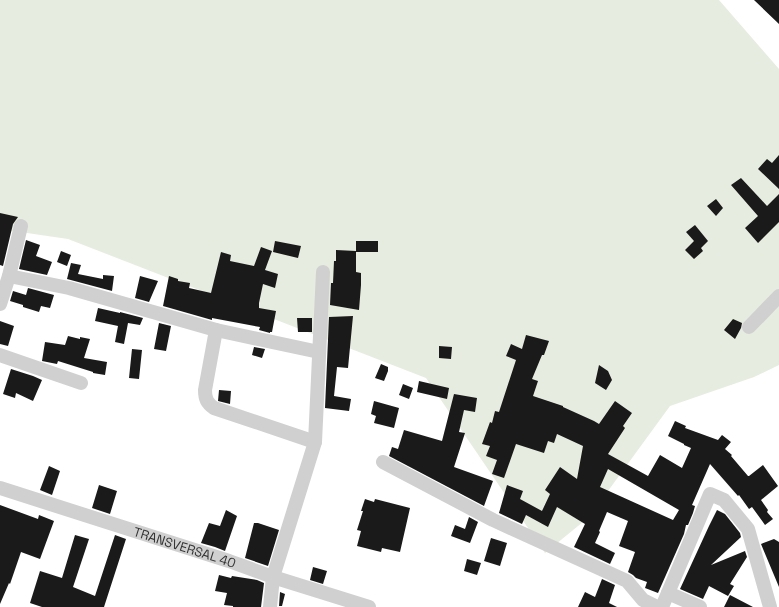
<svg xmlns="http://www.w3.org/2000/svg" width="779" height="607" font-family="'Space Grotesk',sans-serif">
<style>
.green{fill:#e6ecdf}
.building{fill:#1a1a1a;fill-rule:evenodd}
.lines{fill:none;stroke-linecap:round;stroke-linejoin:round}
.minor{stroke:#d0d0d0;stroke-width:14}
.labels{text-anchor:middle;stroke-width:4;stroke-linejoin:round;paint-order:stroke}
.street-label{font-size:13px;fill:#333;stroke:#fff}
</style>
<rect width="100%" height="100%" fill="#fff"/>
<path class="green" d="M 0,0 L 719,0 L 779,69 L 779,365 L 754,377 L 670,406 L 589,517 L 545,553 L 426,378 L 68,239 L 0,229 Z"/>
<path class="building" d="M 754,0 L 779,0 L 779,24 Z
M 779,155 L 779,189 L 758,169 L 767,159 L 772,163 Z
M 741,178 L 767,206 L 779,194 L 779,222 L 758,243 L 745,228 L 758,216 L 731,185 Z
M 716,199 L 723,208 L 716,216 L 707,206 Z
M 0,213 L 18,217 L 13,224 L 3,266 L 0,265 Z
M 695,225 L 708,241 L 701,248 L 703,251 L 694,259 L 685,250 L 694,241 L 686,232 Z
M 26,240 L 40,245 L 36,256 L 52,262 L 47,275 L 19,269 Z
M 275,241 L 301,246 L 298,258 L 273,252 Z
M 356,241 L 378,241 L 378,252 L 356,252 L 356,272 L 361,273 L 361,285 L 359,310 L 330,305 L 331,283 L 333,283 L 334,261 L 336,261 L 336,250 L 356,251 Z
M 261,247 L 272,251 L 265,270 L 278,274 L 275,288 L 263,284 L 259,303 L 259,308 L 276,311 L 272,332 L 270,332 L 270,333 L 259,330 L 260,327 L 212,318 L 212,320 L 163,306 L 169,276 L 178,279 L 178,281 L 190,283 L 189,288 L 211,293 L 221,252 L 231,255 L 230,261 L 254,266 Z
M 61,251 L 71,255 L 67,266 L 57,262 Z
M 71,263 L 81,265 L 78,274 L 103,279 L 103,275 L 114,276 L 112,291 L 67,279 Z
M 140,276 L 158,281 L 149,302 L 135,298 Z
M 28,288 L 54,295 L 50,308 L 41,306 L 39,312 L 23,307 L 23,305 L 10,301 L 13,291 L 26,295 Z
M 98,308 L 120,313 L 120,312 L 143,318 L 140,325 L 128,323 L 124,344 L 115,342 L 118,326 L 95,321 Z
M 353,316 L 348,368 L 337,367 L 334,396 L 351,399 L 349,411 L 325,408 L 329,317 Z
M 297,318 L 312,318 L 312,332 L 298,332 Z
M 733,319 L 742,323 L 741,328 L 735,339 L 724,330 Z
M 0,321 L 14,326 L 8,346 L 0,344 Z
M 159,323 L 171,326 L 166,351 L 154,349 Z
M 526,335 L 549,341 L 544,355 L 542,355 L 532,379 L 538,381 L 533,396 L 563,406 L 563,407 L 594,421 L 599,424 L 615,401 L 632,413 L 623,426 L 625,428 L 608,454 L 648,476 L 660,455 L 682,468 L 691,448 L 684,445 L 684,444 L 668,436 L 675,421 L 686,426 L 685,428 L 718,440 L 722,435 L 731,442 L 725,449 L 732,455 L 731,456 L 748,476 L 749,476 L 763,465 L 778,486 L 761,500 L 768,510 L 767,512 L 773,519 L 765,525 L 752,507 L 749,509 L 739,495 L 738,496 L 710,464 L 692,505 L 695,506 L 693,513 L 688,525 L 686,525 L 684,534 L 658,593 L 645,588 L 647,582 L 636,578 L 633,575 L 628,572 L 635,552 L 619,546 L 628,521 L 607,512 L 599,531 L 600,532 L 595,543 L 615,553 L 610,564 L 574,547 L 585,524 L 557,507 L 548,527 L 526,515 L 522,524 L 499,513 L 507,485 L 523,491 L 520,499 L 542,511 L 550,494 L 545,490 L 560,467 L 577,479 L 583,446 L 557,434 L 554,443 L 548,441 L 544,453 L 516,444 L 504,478 L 492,474 L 497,460 L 486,456 L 490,446 L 482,444 L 490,422 L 492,423 L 495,411 L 499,412 L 516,360 L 506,356 L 511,344 L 522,349 ZM 608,469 L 679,510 L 673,520 L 600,487 Z
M 68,336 L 80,339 L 80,337 L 90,339 L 84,358 L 107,362 L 105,375 L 93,373 L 93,372 L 58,361 L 57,364 L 42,361 L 45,342 L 65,345 Z
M 439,346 L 452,347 L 451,359 L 439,358 Z
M 254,347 L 265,349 L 262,358 L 252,355 Z
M 132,349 L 142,350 L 139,379 L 129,378 Z
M 381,364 L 388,367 L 388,371 L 384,381 L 375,378 Z
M 599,365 L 608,371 L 612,380 L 606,390 L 595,383 Z
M 11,369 L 33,376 L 42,380 L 33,401 L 16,393 L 15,398 L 3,394 Z
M 419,381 L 449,388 L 447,399 L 417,392 Z
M 403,384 L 413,388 L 409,399 L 399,395 Z
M 219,390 L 231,391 L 230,404 L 218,401 Z
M 454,394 L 477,398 L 475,412 L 464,410 L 459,432 L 465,433 L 454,467 L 493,481 L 484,506 L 389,456 L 392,447 L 398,449 L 404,430 L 442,441 Z
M 374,401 L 399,408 L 394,428 L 374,423 L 376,416 L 371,414 Z
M 49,466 L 60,471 L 52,495 L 40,490 Z
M 99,485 L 117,491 L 110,514 L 92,508 Z
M 365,499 L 374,502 L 375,499 L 410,508 L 400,552 L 382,548 L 381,552 L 357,546 L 361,531 L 357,530 L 363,511 L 361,511 Z
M 0,505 L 38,519 L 39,515 L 54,521 L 40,559 L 21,552 L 10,584 L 9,583 L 0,604 Z
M 226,510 L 237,516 L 225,551 L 215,547 L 201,543 L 209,523 L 220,526 Z
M 717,510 L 725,514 L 740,533 L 741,537 L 711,565 L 745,551 L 747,557 L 730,584 L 734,586 L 728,596 L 709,586 L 703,599 L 680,589 L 709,526 Z
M 469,517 L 478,522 L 470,543 L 451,536 L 455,525 L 465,529 Z
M 254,523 L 258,523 L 279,530 L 268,566 L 245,558 Z
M 75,535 L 89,539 L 73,587 L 95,596 L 115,535 L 126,539 L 104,607 L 42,607 L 30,603 L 40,571 L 62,578 Z
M 491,538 L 507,543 L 500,566 L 484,561 Z
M 774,539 L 779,542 L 779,587 L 761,544 Z
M 467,559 L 481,563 L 477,575 L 464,571 Z
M 313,567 L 327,571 L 323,584 L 310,580 Z
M 219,575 L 231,578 L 232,576 L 257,580 L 264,583 L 261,607 L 233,607 L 233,606 L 224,605 L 227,593 L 215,591 Z
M 602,579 L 615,585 L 609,603 L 617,607 L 578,607 L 585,592 L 595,597 Z
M 280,592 L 285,594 L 282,606 L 279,606 Z
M 730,595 L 753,607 L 724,607 Z"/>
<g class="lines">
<g class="minor">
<path d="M 9,276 L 69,288 L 216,330 L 319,352"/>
<path d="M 0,304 L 9,276 L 21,226"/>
<path d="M 749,327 L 779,296"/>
<path d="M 216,330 L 205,390 C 205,399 207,403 214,408 L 315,442"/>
<path d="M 0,355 L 81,383"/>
<path d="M 383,462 L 493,520 L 627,581 L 643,600 L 657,607"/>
<path id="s1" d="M 0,488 L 229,561 L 273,577 L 369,607"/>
<path d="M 668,593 L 700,607"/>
<path d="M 270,607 L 273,577 L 315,442 L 323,272"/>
<path d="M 662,607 L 710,494 L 724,500 L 748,529 L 770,607"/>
</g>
</g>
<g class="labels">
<g class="street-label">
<text dy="5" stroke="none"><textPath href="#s1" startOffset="194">TRANSVERSAL 40</textPath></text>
</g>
</g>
</svg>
